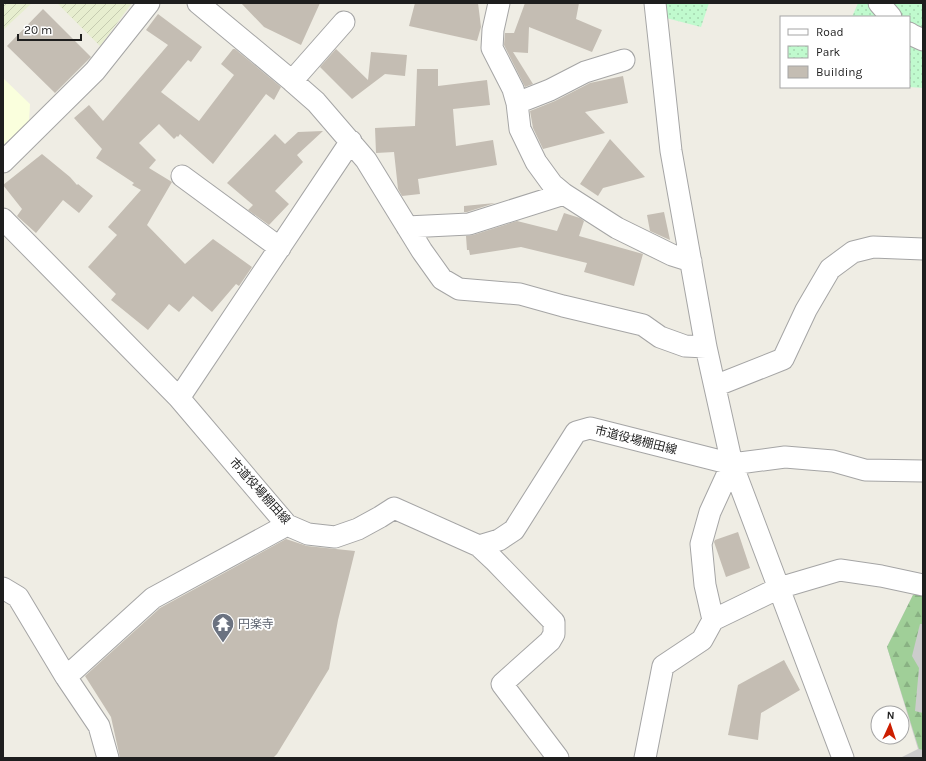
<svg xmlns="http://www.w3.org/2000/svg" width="926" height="761" font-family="Karla,'Noto Sans JP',sans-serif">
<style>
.education{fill:#faffdd}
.religious{fill:#ccc}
.farmland{fill:url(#farmland-furrows)}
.forest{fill:url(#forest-firs)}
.park{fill:url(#park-dots)}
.building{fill:#c4bdb3}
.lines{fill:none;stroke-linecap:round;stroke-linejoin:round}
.minor-casing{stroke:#a5a5a5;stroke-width:23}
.minor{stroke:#fff;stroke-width:21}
.labels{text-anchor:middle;stroke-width:3.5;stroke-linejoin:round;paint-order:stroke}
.street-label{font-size:12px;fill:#1e1e1e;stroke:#fff}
.worship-label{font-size:12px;fill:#5b616d;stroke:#fff;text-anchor:start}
</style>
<defs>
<pattern id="farmland-furrows" width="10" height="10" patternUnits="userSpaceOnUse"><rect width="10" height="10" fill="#e7eecf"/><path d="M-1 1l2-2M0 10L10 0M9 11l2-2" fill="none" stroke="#c6ccb1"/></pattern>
<pattern id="forest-firs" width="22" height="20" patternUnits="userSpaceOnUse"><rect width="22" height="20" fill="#a0cf98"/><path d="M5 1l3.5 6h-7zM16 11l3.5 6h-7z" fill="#89b183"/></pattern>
<pattern id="park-dots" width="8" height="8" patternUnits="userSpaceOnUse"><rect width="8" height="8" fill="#c0face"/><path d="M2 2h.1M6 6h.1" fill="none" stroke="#a5d6b0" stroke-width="1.8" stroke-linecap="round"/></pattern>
</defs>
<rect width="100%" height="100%" fill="#efede4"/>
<path class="education" d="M 3,78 L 30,104 L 29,122 L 3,145 Z"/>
<path class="religious" d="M 923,592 L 923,758 L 900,758 L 918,749 L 887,647 L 913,595 Z"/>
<path class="farmland" d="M 3,3 L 32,3 L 3,30 Z
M 57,3 L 132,3 L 100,46 Z"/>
<path class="forest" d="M 923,592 L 923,624 L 920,624 L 912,656 L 919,668 L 915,711 L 923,713 L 923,750 L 919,749 L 887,647 L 913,595 Z"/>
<path class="park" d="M 666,3 L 709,3 L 701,27 L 666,18 Z
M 858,3 L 923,3 L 923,88 L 909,87 L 909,17 L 852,17 Z"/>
<path class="building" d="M 241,3 L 320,3 L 301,45 L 264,27 Z
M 415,3 L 478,3 L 481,27 L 477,41 L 409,26 Z
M 525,3 L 579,3 L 576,19 L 602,30 L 592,52 L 529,27 L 528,53 L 513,52 L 533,84 L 525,87 L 504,45 L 505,33 L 514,33 Z
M 43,9 L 91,57 L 55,93 L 7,46 Z
M 158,14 L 202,47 L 191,62 L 188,60 L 161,92 L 199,121 L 234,75 L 221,64 L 233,49 L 235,49 L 281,87 L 274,100 L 266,94 L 213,164 L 180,134 L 178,137 L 177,136 L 174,139 L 159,124 L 139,143 L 156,160 L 149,168 L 172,182 L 147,225 L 185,264 L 213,239 L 252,267 L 239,286 L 236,284 L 212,312 L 193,296 L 179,312 L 169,304 L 148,330 L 111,300 L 116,294 L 88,267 L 117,235 L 108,227 L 141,190 L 132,185 L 134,183 L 96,158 L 102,149 L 74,118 L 89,105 L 103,121 L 168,45 L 146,30 Z
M 336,49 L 368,80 L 371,52 L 407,55 L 405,76 L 385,74 L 352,99 L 320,67 Z
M 417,69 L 438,69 L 438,86 L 487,80 L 490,105 L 453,109 L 456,146 L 493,140 L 497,165 L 418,179 L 420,194 L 402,196 L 398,189 L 394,152 L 376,153 L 375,128 L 415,126 Z
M 623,76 L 628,103 L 585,112 L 605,133 L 543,149 L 533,128 L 530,111 L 555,101 L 590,83 Z
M 323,131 L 297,155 L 303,162 L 275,191 L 289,204 L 269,225 L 248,210 L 253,205 L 227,183 L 275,134 L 285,144 L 298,132 Z
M 610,139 L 645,177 L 603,188 L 598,196 L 580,184 Z
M 42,154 L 70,177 L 77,185 L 78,184 L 93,196 L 79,213 L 63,200 L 36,233 L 17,216 L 22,209 L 3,185 Z
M 495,203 L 467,212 L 464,212 L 464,206 Z
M 664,212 L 670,240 L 650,231 L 647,215 Z
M 564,213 L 580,218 L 584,221 L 579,236 L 643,254 L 634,286 L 584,272 L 587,263 L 521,247 L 470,255 L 469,250 L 467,250 L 466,236 L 473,235 L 517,221 L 557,231 Z
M 738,532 L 750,568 L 726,577 L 714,542 L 715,540 Z
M 286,539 L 307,546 L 355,551 L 338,620 L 329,669 L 277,754 L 273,758 L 120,758 L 111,717 L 85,676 L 160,608 Z
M 784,660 L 800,690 L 761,713 L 758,740 L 728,735 L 738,685 Z"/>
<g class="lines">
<g class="minor-casing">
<path id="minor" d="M 198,3 L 292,81 L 316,102 L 366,160 L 422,251 L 442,279 L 459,289 L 520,294 L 563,306 L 643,325 L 660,337 L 685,346 L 706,347
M 499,3 L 493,30 L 492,48 L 513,89 L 517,103 L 520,129 L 536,162 L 552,184 L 564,194 L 617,228 L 672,255 L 691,261
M 655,3 L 671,151 L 706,347 L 732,464 L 843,758
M 879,3 L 891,17
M 909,33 L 912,35 L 923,40
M 292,81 L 344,22
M 517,103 L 550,90 L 585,72 L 624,60
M 3,162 L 95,71 L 149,3
M 182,176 L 280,248
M 3,219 L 179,398 L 287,525 L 308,534 L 335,537 L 358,529 L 380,517 L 394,508 L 479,546 L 499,540 L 514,530 L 576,432 L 590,428 L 732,464 L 785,457 L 833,461 L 865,470 L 923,471
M 407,227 L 469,224 L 564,194
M 715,386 L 783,359 L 806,310 L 830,269 L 853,252 L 873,247 L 923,249
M 179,398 L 351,141
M 479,546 L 494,560 L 554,622 L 554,634 L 550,641 L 502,684 L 558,758
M 3,588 L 18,597 L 66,677 L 153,598 L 287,525
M 713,620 L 705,585 L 701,544 L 710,512 L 732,464
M 66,677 L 99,726 L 108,758
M 645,758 L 663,666 L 702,640 L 713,620 L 779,588 L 840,570 L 881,576 L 923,585"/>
</g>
<use href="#minor" class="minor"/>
</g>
<defs>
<g id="temple-pin" transform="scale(1.15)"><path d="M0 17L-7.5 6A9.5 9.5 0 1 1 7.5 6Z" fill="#6b7280" stroke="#fff"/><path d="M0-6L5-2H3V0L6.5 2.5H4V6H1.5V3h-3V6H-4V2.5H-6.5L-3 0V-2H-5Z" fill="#fff"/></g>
</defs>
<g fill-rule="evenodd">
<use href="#temple-pin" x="223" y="624"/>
</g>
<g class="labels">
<g class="street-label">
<text transform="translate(636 440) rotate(14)" y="4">市道役場棚田線</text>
<text transform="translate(260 491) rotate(48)" y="4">市道役場棚田線</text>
</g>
<g class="worship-label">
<text x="238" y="628">円楽寺</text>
</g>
</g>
<rect width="926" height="761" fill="none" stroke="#1e1e1e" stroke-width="8"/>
<rect x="780" y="16" width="130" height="72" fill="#ffffff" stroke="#a5a5a5"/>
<rect x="788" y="29" width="20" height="6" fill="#ffffff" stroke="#a5a5a5"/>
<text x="816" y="36" font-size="12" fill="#1e1e1e">Road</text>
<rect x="788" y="46" width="20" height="12" fill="url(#park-dots)" stroke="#a5a5a5"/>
<text x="816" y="56" font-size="12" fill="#1e1e1e">Park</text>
<rect x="788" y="66" width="20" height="12" fill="#c4bdb3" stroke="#a5a5a5"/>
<text x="816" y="76" font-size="12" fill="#1e1e1e">Building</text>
<g transform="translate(890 725) rotate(3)"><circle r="19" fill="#ffffff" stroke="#a5a5a5"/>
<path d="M0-3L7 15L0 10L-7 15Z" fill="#cc1e00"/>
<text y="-6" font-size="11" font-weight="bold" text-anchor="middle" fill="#1e1e1e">N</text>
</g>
<path d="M18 34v6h63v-6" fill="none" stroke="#1e1e1e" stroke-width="2"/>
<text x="24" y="34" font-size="12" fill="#1e1e1e" stroke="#ffffff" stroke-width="3" paint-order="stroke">20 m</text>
</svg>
